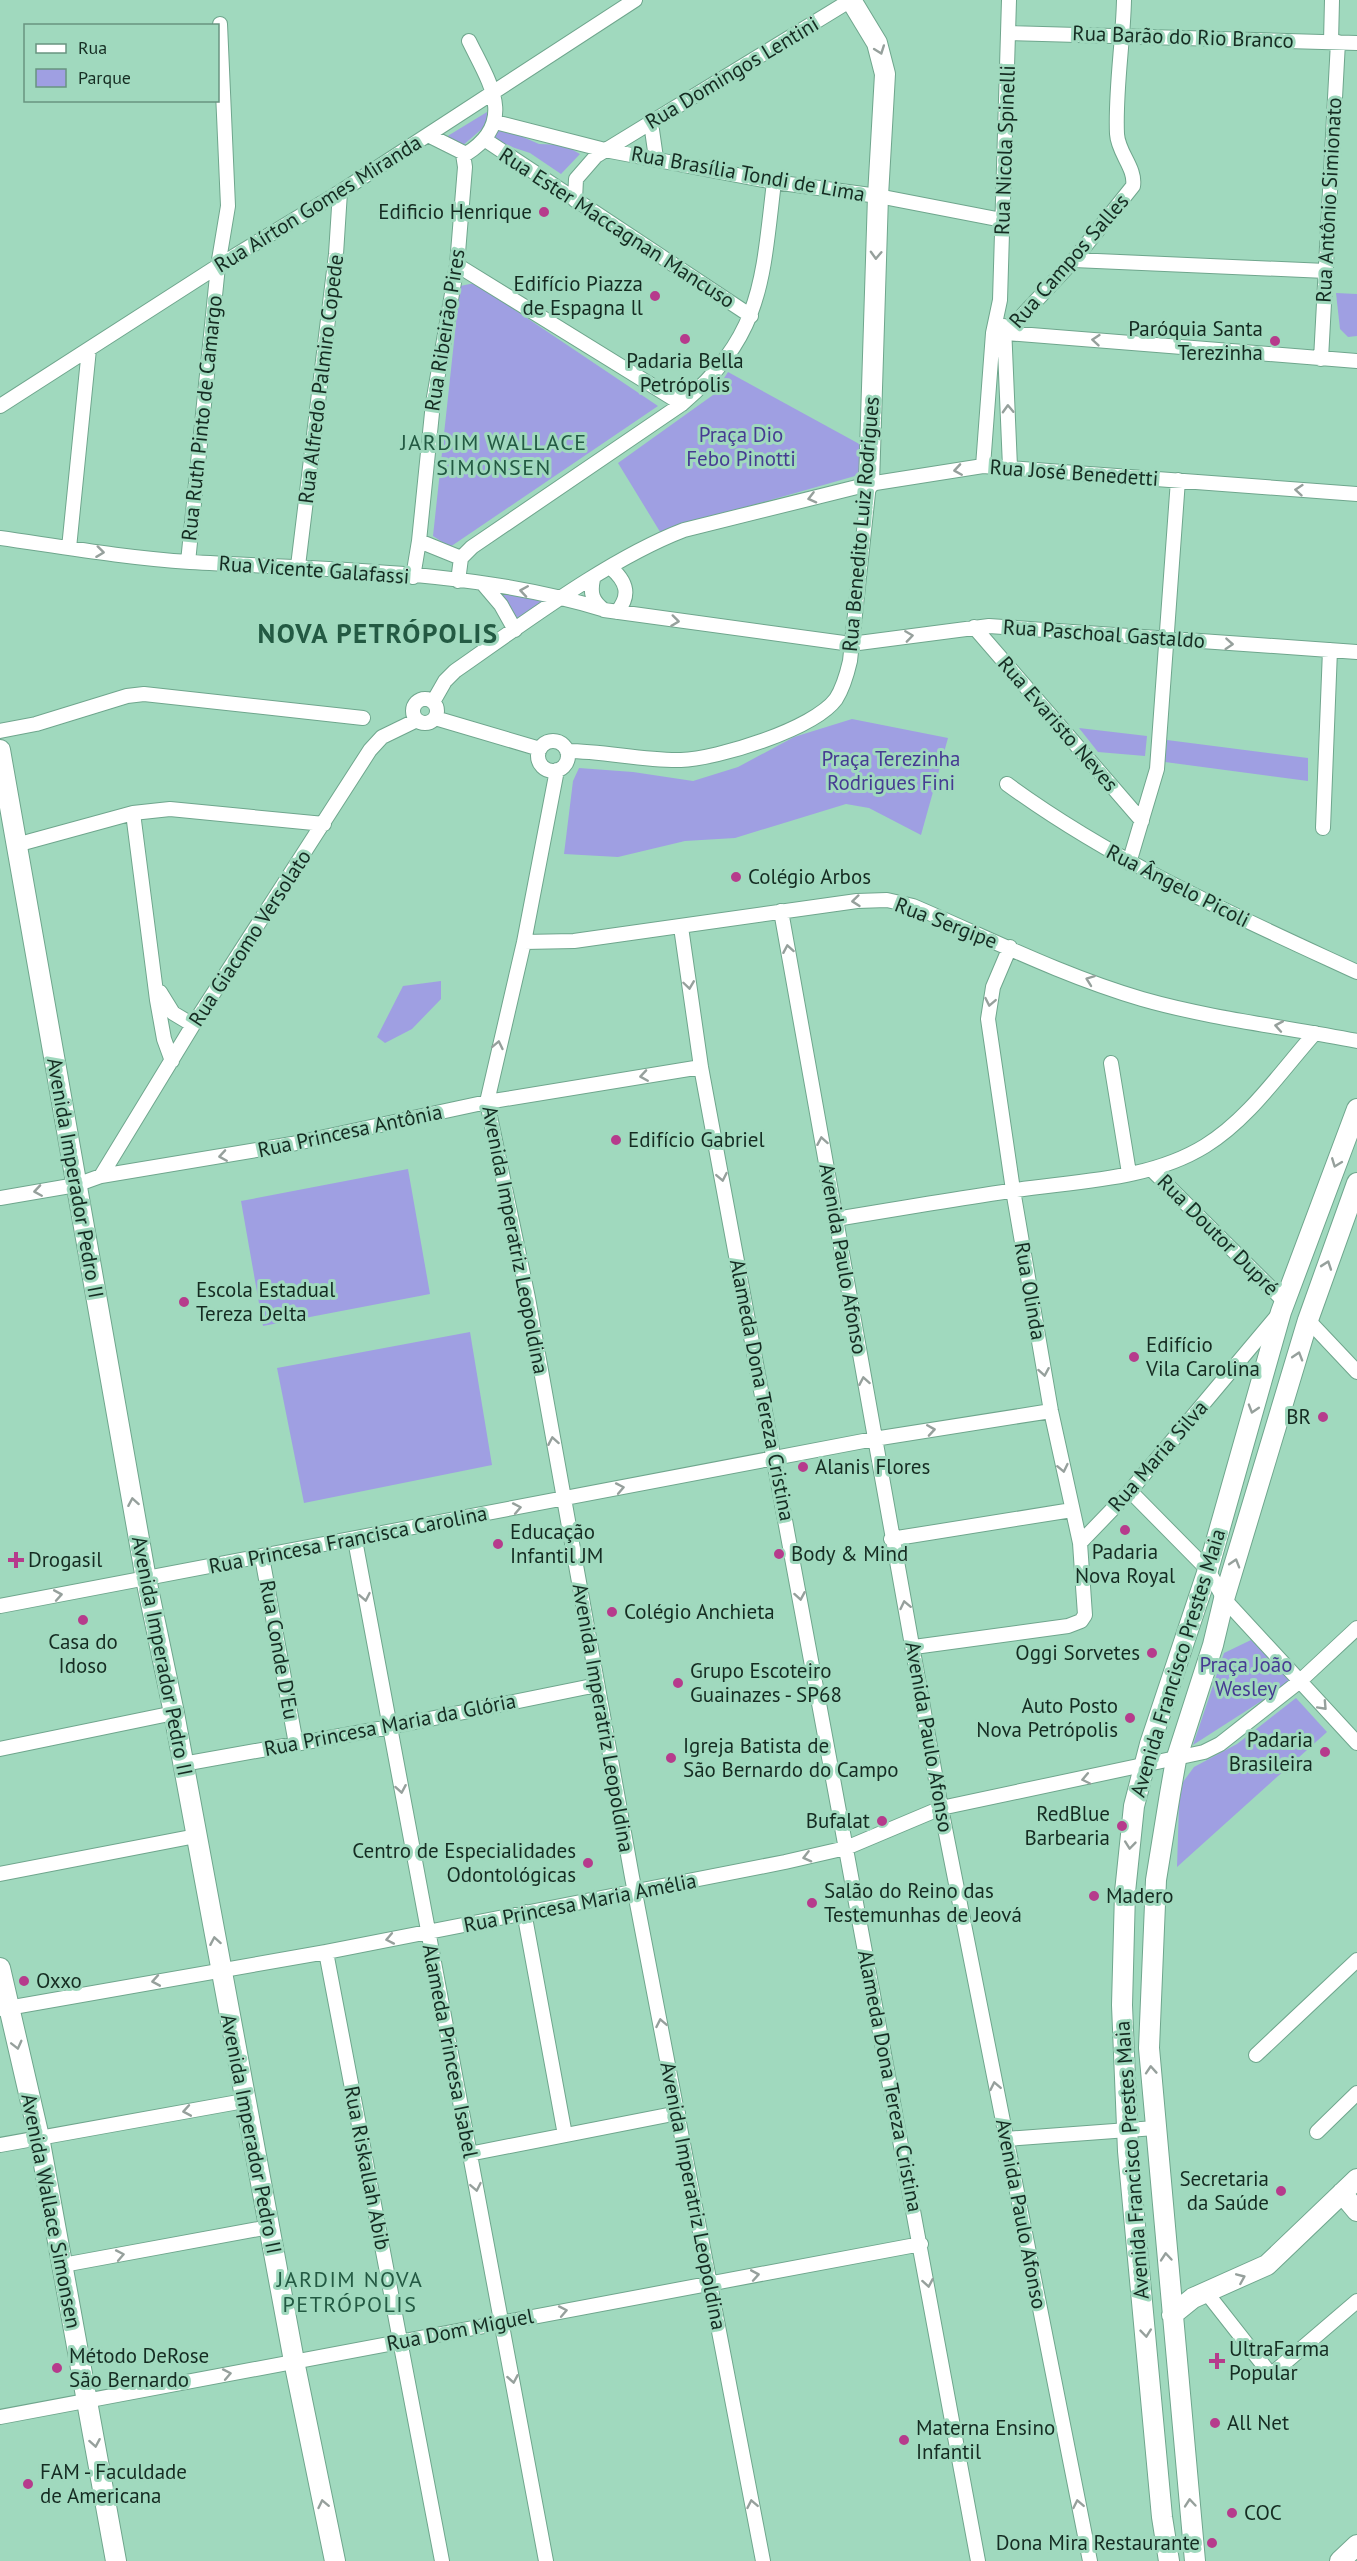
<svg xmlns="http://www.w3.org/2000/svg" width="1357" height="2561" font-family="'PT Sans',sans-serif">
<style>
.green{fill:#9f9fe2}
.lines{fill:none;stroke-linecap:round;stroke-linejoin:round}
.street-casing{stroke:#6fa68d;stroke-width:16}
.secondary-casing{stroke:#6fa68d;stroke-width:22}
.street{stroke:#fff;stroke-width:14}
.secondary{stroke:#fff;stroke-width:20}
.oneway{stroke:#96a09c}
.poi-dot{fill:#b63b8c;stroke:#a0d9be;stroke-width:2}
.labels{text-anchor:middle;stroke-width:6;stroke-linejoin:round;paint-order:stroke}
.street-label{font-size:21px;fill:#152c22;stroke:#a0d9be}
.poi-label{font-size:21px;fill:#152c22;stroke:#a0d9be;text-anchor:start}
.park-label{font-size:21px;fill:#463b92;stroke:#a0d9be}
.neighbourhood-label{font-size:22px;letter-spacing:1.5px;fill:#235a43;stroke:#a0d9be}
.district-label{font-size:27px;font-weight:bold;letter-spacing:1.5px;fill:#235a43;stroke:#a0d9be}
</style>
<rect width="100%" height="100%" fill="#a0d9be"/>
<path class="green" d="M 487,112 L 491,121 L 461,147 L 446,137 Z
M 500,127 L 539,144 L 564,145 L 580,154 L 561,174 L 530,153 L 493,141 Z
M 475,283 L 658,406 L 450,547 L 433,536 L 460,286 Z
M 1336,293 L 1357,294 L 1357,336 L 1348,337 L 1340,329 Z
M 728,372 L 863,446 L 862,474 L 686,524 L 662,535 L 618,463 L 713,395 Z
M 497,589 L 551,598 L 520,622 Z
M 852,719 L 948,738 L 921,835 L 869,808 L 846,804 L 735,838 L 685,841 L 618,857 L 564,854 L 573,781 L 579,768 L 633,772 L 693,781 L 738,767 L 794,737 Z
M 1079,728 L 1147,736 L 1145,756 L 1098,752 Z
M 1167,740 L 1308,758 L 1308,781 L 1165,762 Z
M 441,981 L 441,999 L 412,1029 L 385,1043 L 377,1037 L 403,986 Z
M 408,1169 L 430,1294 L 263,1326 L 241,1201 Z
M 470,1332 L 492,1465 L 304,1503 L 277,1368 Z
M 1251,1640 L 1291,1682 L 1193,1745 L 1224,1653 Z
M 1296,1698 L 1327,1732 L 1177,1867 L 1179,1804 L 1183,1782 L 1194,1767 L 1237,1744 Z"/>
<g class="lines">
<g class="street-casing">
<path id="street" d="M 1010,33 L 1357,43
M 1331,42 L 1332,0
M 495,122 L 605,150 L 774,182 L 878,196 L 1002,220
M 651,123 L 656,158
M 428,135 L 466,154 C 518,122 489,82 469,41
M 484,139 L 751,316
M 575,200 L 576,179 L 596,156 L 851,0
M 1074,260 L 1326,271
M 457,265 L 682,404
M 1004,326 L 1010,467
M 993,333 L 1006,333 L 1074,260 L 1133,186 C 1136,168 1118,153 1117,134 C 1115,91 1123,44 1124,0
M 1006,333 L 1357,361
M 1321,359 L 1338,42
M 0,406 L 218,266 L 340,192 L 635,0
M 983,466 L 993,333 L 1000,300 L 1009,0
M 0,538 C 63,547 127,558 190,562 C 327,570 470,569 602,609
M 419,541 L 461,558
M 69,548 L 89,349
M 188,562 L 218,266 L 228,206 L 220,24
M 298,566 L 336,254 L 340,192
M 611,568 C 627,582 631,595 617,612
M 413,577 L 419,541 L 433,403 L 457,265 L 465,167 L 463,154
M 593,579 C 590,593 592,601 604,610 L 851,644 L 989,626 L 1357,652
M 458,581 L 461,558 L 472,547 L 682,404 C 763,334 762,282 774,182
M 484,585 L 501,605 L 515,630
M 974,627 L 1142,821
M413 711a12 12 0 1 1 24 0a12 12 0 1 1-24 0Z
M 433,702 L 445,681 L 455,671 C 523,624 608,559 684,530 L 869,484 L 983,466 L 1357,494
M 435,718 L 540,749
M 0,731 L 36,724 L 127,696 L 144,694 L 363,718
M538 756a15 15 0 1 1 30 0a15 15 0 1 1-30 0Z
M 567,751 C 605,751 643,761 681,760 C 717,759 814,729 836,699 C 843,688 847,674 850,661 L 869,484
M 557,770 L 524,942 L 487,1102 L 528,1298 L 632,1877 L 763,2561
M 1007,784 C 1115,863 1236,916 1357,972
M 133,813 L 157,1000 L 164,1039 L 172,1061
M 1323,828 L 1330,650
M 16,845 L 133,813 L 170,809 L 324,824
M 1129,863 L 1157,769 L 1178,480
M 781,911 L 941,1808 L 1090,2561
M 681,927 L 701,1067 L 978,2561
M 524,942 L 574,941 L 857,901 L 887,900 L 913,906 C 988,938 1063,976 1142,999 C 1212,1019 1286,1027 1357,1041
M 160,992 L 173,1013 L 193,1025
M 1111,1063 L 1129,1173
M 1151,1169 L 1284,1301
M 101,1176 L 193,1025 L 370,750 L 382,737 L 417,720
M 0,1198 L 76,1185 L 101,1176 L 292,1144 L 487,1102 L 701,1067
M 836,1219 C 896,1209 956,1199 1016,1190 C 1078,1181 1150,1180 1205,1146 C 1249,1119 1281,1071 1315,1033
M 1308,1320 L 1357,1372
M 1130,1491 L 1208,1570 L 1224,1599 L 1357,1743
M 891,1539 L 1072,1510
M 355,1540 L 546,2561
M 1080,1543 L 1130,1491 L 1277,1316
M 262,1557 L 296,1744
M 0,1606 L 874,1439 L 1051,1411
M 914,1647 L 1068,1626 L 1081,1621 L 1085,1615 L 1080,1543 L 1051,1411 L 1013,1190 L 988,1019 L 993,987 L 1010,947
M 0,1749 L 174,1713
M 183,1764 L 390,1727 L 597,1685
M 0,1874 L 196,1836
M 524,1912 L 565,2135
M 326,1952 L 442,2561
M 2,2009 L 326,1952 L 785,1862 L 846,1848 L 941,1808 L 1204,1752 L 1220,1744 L 1300,1681 L 1357,1628
M 1256,2055 L 1357,1960
M 1317,2132 L 1357,2093
M 1006,2139 L 1155,2128
M 0,2145 L 244,2101
M 469,2154 L 678,2113
M 63,2265 L 269,2227
M 1206,2292 L 1268,2371 L 1273,2373 L 1357,2301
M 0,2417 L 921,2244"/>
</g>
<g class="secondary-casing">
<path id="secondary" d="M 851,0 L 877,43 L 885,74 L 878,196 L 869,484
M 0,750 L 146,1579 L 174,1713 L 294,2361 L 335,2561
M 0,1968 L 39,2137 L 116,2561
M 1342,2193 L 1357,2211
M 1172,2315 L 1193,2298 L 1267,2265 L 1357,2179
M 1169,2561 L 1162,2517 L 1128,2151 L 1122,2005 L 1125,1892 L 1134,1806 L 1150,1744 L 1208,1570 L 1281,1312 L 1357,1109
M 1195,2561 L 1149,2048 L 1156,1880 L 1170,1794 L 1176,1760 L 1213,1645 L 1224,1599 L 1308,1320 L 1357,1183
M 1340,2561 L 1357,2545"/>
</g>
<use href="#street" class="street"/>
<use href="#secondary" class="secondary"/>
</g>
<defs><path id="oneway-chevron" d="M-2-3.5L2.5 0L-2 3.5" fill="none" stroke-width="1.6" stroke-linecap="round" stroke-linejoin="round" transform="scale(1.5)"/></defs>
<g class="oneway">
<use href="#oneway-chevron" transform="translate(880 50) rotate(70)"/>
<use href="#oneway-chevron" transform="translate(876 255) rotate(92)"/>
<use href="#oneway-chevron" transform="translate(1096 340) rotate(-175)"/>
<use href="#oneway-chevron" transform="translate(1008 409) rotate(-92)"/>
<use href="#oneway-chevron" transform="translate(958 470) rotate(171)"/>
<use href="#oneway-chevron" transform="translate(1299 490) rotate(-175)"/>
<use href="#oneway-chevron" transform="translate(812 498) rotate(166)"/>
<use href="#oneway-chevron" transform="translate(100 552) rotate(7)"/>
<use href="#oneway-chevron" transform="translate(524 591) rotate(-171)"/>
<use href="#oneway-chevron" transform="translate(675 621) rotate(7)"/>
<use href="#oneway-chevron" transform="translate(909 636) rotate(-8)"/>
<use href="#oneway-chevron" transform="translate(1229 644) rotate(4)"/>
<use href="#oneway-chevron" transform="translate(856 901) rotate(174)"/>
<use href="#oneway-chevron" transform="translate(788 949) rotate(-100)"/>
<use href="#oneway-chevron" transform="translate(1090 980) rotate(-160)"/>
<use href="#oneway-chevron" transform="translate(689 985) rotate(82)"/>
<use href="#oneway-chevron" transform="translate(990 1002) rotate(101)"/>
<use href="#oneway-chevron" transform="translate(1279 1026) rotate(-170)"/>
<use href="#oneway-chevron" transform="translate(498 1045) rotate(-78)"/>
<use href="#oneway-chevron" transform="translate(644 1076) rotate(171)"/>
<use href="#oneway-chevron" transform="translate(822 1141) rotate(-100)"/>
<use href="#oneway-chevron" transform="translate(223 1156) rotate(171)"/>
<use href="#oneway-chevron" transform="translate(1336 1163) rotate(111)"/>
<use href="#oneway-chevron" transform="translate(722 1177) rotate(79)"/>
<use href="#oneway-chevron" transform="translate(38 1191) rotate(171)"/>
<use href="#oneway-chevron" transform="translate(1327 1265) rotate(-71)"/>
<use href="#oneway-chevron" transform="translate(1298 1356) rotate(-73)"/>
<use href="#oneway-chevron" transform="translate(1044 1372) rotate(80)"/>
<use href="#oneway-chevron" transform="translate(864 1381) rotate(-100)"/>
<use href="#oneway-chevron" transform="translate(1253 1409) rotate(107)"/>
<use href="#oneway-chevron" transform="translate(931 1430) rotate(-9)"/>
<use href="#oneway-chevron" transform="translate(553 1441) rotate(-100)"/>
<use href="#oneway-chevron" transform="translate(1063 1468) rotate(78)"/>
<use href="#oneway-chevron" transform="translate(620 1488) rotate(-11)"/>
<use href="#oneway-chevron" transform="translate(133 1502) rotate(-100)"/>
<use href="#oneway-chevron" transform="translate(517 1508) rotate(-11)"/>
<use href="#oneway-chevron" transform="translate(1235 1563) rotate(-73)"/>
<use href="#oneway-chevron" transform="translate(58 1595) rotate(-10)"/>
<use href="#oneway-chevron" transform="translate(800 1596) rotate(80)"/>
<use href="#oneway-chevron" transform="translate(365 1597) rotate(79)"/>
<use href="#oneway-chevron" transform="translate(905 1605) rotate(-102)"/>
<use href="#oneway-chevron" transform="translate(1323 1706) rotate(47)"/>
<use href="#oneway-chevron" transform="translate(1086 1779) rotate(168)"/>
<use href="#oneway-chevron" transform="translate(401 1789) rotate(80)"/>
<use href="#oneway-chevron" transform="translate(1130 1845) rotate(96)"/>
<use href="#oneway-chevron" transform="translate(807 1857) rotate(166)"/>
<use href="#oneway-chevron" transform="translate(390 1939) rotate(169)"/>
<use href="#oneway-chevron" transform="translate(215 1941) rotate(-100)"/>
<use href="#oneway-chevron" transform="translate(156 1981) rotate(170)"/>
<use href="#oneway-chevron" transform="translate(661 2023) rotate(-101)"/>
<use href="#oneway-chevron" transform="translate(17 2045) rotate(76)"/>
<use href="#oneway-chevron" transform="translate(1151 2070) rotate(-94)"/>
<use href="#oneway-chevron" transform="translate(995 2086) rotate(-101)"/>
<use href="#oneway-chevron" transform="translate(187 2111) rotate(170)"/>
<use href="#oneway-chevron" transform="translate(476 2187) rotate(79)"/>
<use href="#oneway-chevron" transform="translate(120 2255) rotate(-11)"/>
<use href="#oneway-chevron" transform="translate(1166 2257) rotate(-95)"/>
<use href="#oneway-chevron" transform="translate(755 2275) rotate(-10)"/>
<use href="#oneway-chevron" transform="translate(1241 2278) rotate(-23)"/>
<use href="#oneway-chevron" transform="translate(928 2283) rotate(80)"/>
<use href="#oneway-chevron" transform="translate(563 2311) rotate(-11)"/>
<use href="#oneway-chevron" transform="translate(1146 2333) rotate(84)"/>
<use href="#oneway-chevron" transform="translate(227 2374) rotate(-11)"/>
<use href="#oneway-chevron" transform="translate(513 2379) rotate(80)"/>
<use href="#oneway-chevron" transform="translate(95 2443) rotate(80)"/>
<use href="#oneway-chevron" transform="translate(1190 2503) rotate(-95)"/>
<use href="#oneway-chevron" transform="translate(323 2504) rotate(-102)"/>
<use href="#oneway-chevron" transform="translate(752 2504) rotate(-101)"/>
<use href="#oneway-chevron" transform="translate(1078 2504) rotate(-101)"/>
</g>
<g class="poi-dot">
<circle cx="544" cy="212" r="6"/>
<circle cx="655" cy="296" r="6"/>
<circle cx="685" cy="339" r="6"/>
<circle cx="1275" cy="341" r="6"/>
<circle cx="736" cy="877" r="6"/>
<circle cx="616" cy="1140" r="6"/>
<circle cx="184" cy="1302" r="6"/>
<circle cx="1134" cy="1357" r="6"/>
<circle cx="1323" cy="1417" r="6"/>
<circle cx="803" cy="1467" r="6"/>
<circle cx="1125" cy="1530" r="6"/>
<circle cx="498" cy="1544" r="6"/>
<circle cx="779" cy="1554" r="6"/>
<path d="M13 1551h6v6h6v6h-6v6h-6v-6h-6v-6h6z"/>
<circle cx="612" cy="1612" r="6"/>
<circle cx="83" cy="1620" r="6"/>
<circle cx="1152" cy="1653" r="6"/>
<circle cx="678" cy="1683" r="6"/>
<circle cx="1130" cy="1718" r="6"/>
<circle cx="1325" cy="1752" r="6"/>
<circle cx="671" cy="1758" r="6"/>
<circle cx="882" cy="1821" r="6"/>
<circle cx="1122" cy="1826" r="6"/>
<circle cx="588" cy="1863" r="6"/>
<circle cx="1094" cy="1896" r="6"/>
<circle cx="812" cy="1903" r="6"/>
<circle cx="24" cy="1981" r="6"/>
<circle cx="1281" cy="2191" r="6"/>
<path d="M1214 2352h6v6h6v6h-6v6h-6v-6h-6v-6h6z"/>
<circle cx="57" cy="2368" r="6"/>
<circle cx="1215" cy="2423" r="6"/>
<circle cx="904" cy="2440" r="6"/>
<circle cx="28" cy="2484" r="6"/>
<circle cx="1232" cy="2513" r="6"/>
<circle cx="1212" cy="2543" r="6"/>
</g>
<g class="labels">
<g class="street-label">
<text transform="translate(1183 37) rotate(2)" y="7">Rua Barão do Rio Branco</text>
<text transform="translate(732 73) rotate(-31)" y="7">Rua Domingos Lentini</text>
<text transform="translate(1005 150) rotate(-88)" y="7">Rua Nicola Spinelli</text>
<text transform="translate(748 174) rotate(10)" y="7">Rua Brasília Tondi de Lima</text>
<text transform="translate(1329 200) rotate(-87)" y="7">Rua Antônio Simionato</text>
<text transform="translate(318 204) rotate(-32)" y="7">Rua Aírton Gomes Miranda</text>
<text transform="translate(617 228) rotate(33)" y="7">Rua Ester Maccagnan Mancuso</text>
<text transform="translate(1069 261) rotate(-49)" y="7">Rua Campos Salles</text>
<text transform="translate(445 330) rotate(-81)" y="7">Rua Ribeirão Pires</text>
<text transform="translate(321 379) rotate(-83)" y="7">Rua Alfredo Palmiro Copede</text>
<text transform="translate(202 418) rotate(-84)" y="7">Rua Ruth Pinto de Camargo</text>
<text transform="translate(1074 473) rotate(4)" y="7">Rua José Benedetti</text>
<text transform="translate(861 524) rotate(-85)" y="7">Rua Benedito Luiz Rodrigues</text>
<text transform="translate(314 570) rotate(4)" y="7">Rua Vicente Galafassi</text>
<text transform="translate(1104 634) rotate(4)" y="7">Rua Paschoal Gastaldo</text>
<text transform="translate(1058 724) rotate(49)" y="7">Rua Evaristo Neves</text>
<text transform="translate(1178 886) rotate(27)" y="7">Rua Ângelo Picoli</text>
<text transform="translate(946 923) rotate(21)" y="7">Rua Sergipe</text>
<text transform="translate(250 938) rotate(-57)" y="7">Rua Giacomo Versolato</text>
<text transform="translate(350 1131) rotate(-12)" y="7">Rua Princesa Antônia</text>
<text transform="translate(75 1178) rotate(80)" y="7">Avenida Imperador Pedro II</text>
<text transform="translate(1218 1235) rotate(45)" y="7">Rua Doutor Dupré</text>
<text transform="translate(515 1240) rotate(79)" y="7">Avenida Imperatriz Leopoldina</text>
<text transform="translate(843 1259) rotate(80)" y="7">Avenida Paulo Afonso</text>
<text transform="translate(1030 1291) rotate(80)" y="7">Rua Olinda</text>
<text transform="translate(762 1390) rotate(79)" y="7">Alameda Dona Tereza Cristina</text>
<text transform="translate(1158 1456) rotate(-49)" y="7">Rua Maria Silva</text>
<text transform="translate(348 1540) rotate(-11)" y="7">Rua Princesa Francisca Carolina</text>
<text transform="translate(279 1650) rotate(80)" y="7">Rua Conde D'Eu</text>
<text transform="translate(162 1656) rotate(79)" y="7">Avenida Imperador Pedro II</text>
<text transform="translate(1178 1663) rotate(-73)" y="7">Avenida Francisco Prestes Maia</text>
<text transform="translate(603 1718) rotate(80)" y="7">Avenida Imperatriz Leopoldina</text>
<text transform="translate(390 1725) rotate(-11)" y="7">Rua Princesa Maria da Glória</text>
<text transform="translate(929 1737) rotate(80)" y="7">Avenida Paulo Afonso</text>
<text transform="translate(580 1903) rotate(-11)" y="7">Rua Princesa Maria Amélia</text>
<text transform="translate(450 2051) rotate(79)" y="7">Alameda Princesa Isabel</text>
<text transform="translate(890 2081) rotate(79)" y="7">Alameda Dona Tereza Cristina</text>
<text transform="translate(251 2134) rotate(79)" y="7">Avenida Imperador Pedro II</text>
<text transform="translate(1132 2160) rotate(-94)" y="7">Avenida Francisco Prestes Maia</text>
<text transform="translate(367 2168) rotate(79)" y="7">Rua Riskallah Abib</text>
<text transform="translate(693 2196) rotate(79)" y="7">Avenida Imperatriz Leopoldina</text>
<text transform="translate(51 2211) rotate(79)" y="7">Avenida Wallace Simonsen</text>
<text transform="translate(1021 2214) rotate(79)" y="7">Avenida Paulo Afonso</text>
<text transform="translate(460 2330) rotate(-11)" y="7">Rua Dom Miguel</text>
</g>
<g class="poi-label">
<text x="532" y="219" text-anchor="end">Edificio Henrique</text>
<text x="643" y="291" text-anchor="end">Edifício Piazza<tspan x="643" dy="24">de Espagna ll</tspan></text>
<text x="1263" y="336" text-anchor="end">Paróquia Santa<tspan x="1263" dy="24">Terezinha</tspan></text>
<text x="685" y="368" text-anchor="middle">Padaria Bella<tspan x="685" dy="24">Petrópolis</tspan></text>
<text x="748" y="884">Colégio Arbos</text>
<text x="628" y="1147">Edifício Gabriel</text>
<text x="196" y="1297">Escola Estadual<tspan x="196" dy="24">Tereza Delta</tspan></text>
<text x="1146" y="1352">Edifício<tspan x="1146" dy="24">Vila Carolina</tspan></text>
<text x="1311" y="1424" text-anchor="end">BR</text>
<text x="815" y="1474">Alanis Flores</text>
<text x="510" y="1539">Educação<tspan x="510" dy="24">Infantil JM</tspan></text>
<text x="1125" y="1559" text-anchor="middle">Padaria<tspan x="1125" dy="24">Nova Royal</tspan></text>
<text x="791" y="1561">Body &amp; Mind</text>
<text x="28" y="1567">Drogasil</text>
<text x="624" y="1619">Colégio Anchieta</text>
<text x="83" y="1649" text-anchor="middle">Casa do<tspan x="83" dy="24">Idoso</tspan></text>
<text x="1140" y="1660" text-anchor="end">Oggi Sorvetes</text>
<text x="690" y="1678">Grupo Escoteiro<tspan x="690" dy="24">Guainazes - SP68</tspan></text>
<text x="1118" y="1713" text-anchor="end">Auto Posto<tspan x="1118" dy="24">Nova Petrópolis</tspan></text>
<text x="1313" y="1747" text-anchor="end">Padaria<tspan x="1313" dy="24">Brasileira</tspan></text>
<text x="683" y="1753">Igreja Batista de<tspan x="683" dy="24">São Bernardo do Campo</tspan></text>
<text x="1110" y="1821" text-anchor="end">RedBlue<tspan x="1110" dy="24">Barbearia</tspan></text>
<text x="870" y="1828" text-anchor="end">Bufalat</text>
<text x="576" y="1858" text-anchor="end">Centro de Especialidades<tspan x="576" dy="24">Odontológicas</tspan></text>
<text x="824" y="1898">Salão do Reino das<tspan x="824" dy="24">Testemunhas de Jeová</tspan></text>
<text x="1106" y="1903">Madero</text>
<text x="36" y="1988">Oxxo</text>
<text x="1269" y="2186" text-anchor="end">Secretaria<tspan x="1269" dy="24">da Saúde</tspan></text>
<text x="1229" y="2356">UltraFarma<tspan x="1229" dy="24">Popular</tspan></text>
<text x="69" y="2363">Método DeRose<tspan x="69" dy="24">São Bernardo</tspan></text>
<text x="1227" y="2430">All Net</text>
<text x="916" y="2435">Materna Ensino<tspan x="916" dy="24">Infantil</tspan></text>
<text x="40" y="2479">FAM - Faculdade<tspan x="40" dy="24">de Americana</tspan></text>
<text x="1244" y="2520">COC</text>
<text x="1200" y="2550" text-anchor="end">Dona Mira Restaurante</text>
</g>
<g class="park-label">
<text x="741" y="442">Praça Dio<tspan x="741" dy="24">Febo Pinotti</tspan></text>
<text x="891" y="766">Praça Terezinha<tspan x="891" dy="24">Rodrigues Fini</tspan></text>
<text x="1246" y="1672">Praça João<tspan x="1246" dy="24">Wesley</tspan></text>
</g>
<g class="neighbourhood-label">
<text x="494" y="450">JARDIM WALLACE<tspan x="494" dy="25">SIMONSEN</tspan></text>
<text x="350" y="2287">JARDIM NOVA<tspan x="350" dy="25">PETRÓPOLIS</tspan></text>
</g>
<g class="district-label">
<text x="378" y="643">NOVA PETRÓPOLIS</text>
</g>
</g>
<rect x="24" y="24" width="195" height="78" fill="#a0d9be" stroke="#689480" stroke-width="1.5"/>
<rect x="36" y="44" width="30" height="9" fill="#ffffff" stroke="#689480" stroke-width="1.5"/>
<text x="78" y="54" font-size="18" fill="#152c22">Rua</text>
<rect x="36" y="69" width="30" height="18" fill="#9f9fe2" stroke="#689480" stroke-width="1.5"/>
<text x="78" y="84" font-size="18" fill="#152c22">Parque</text>
</svg>
